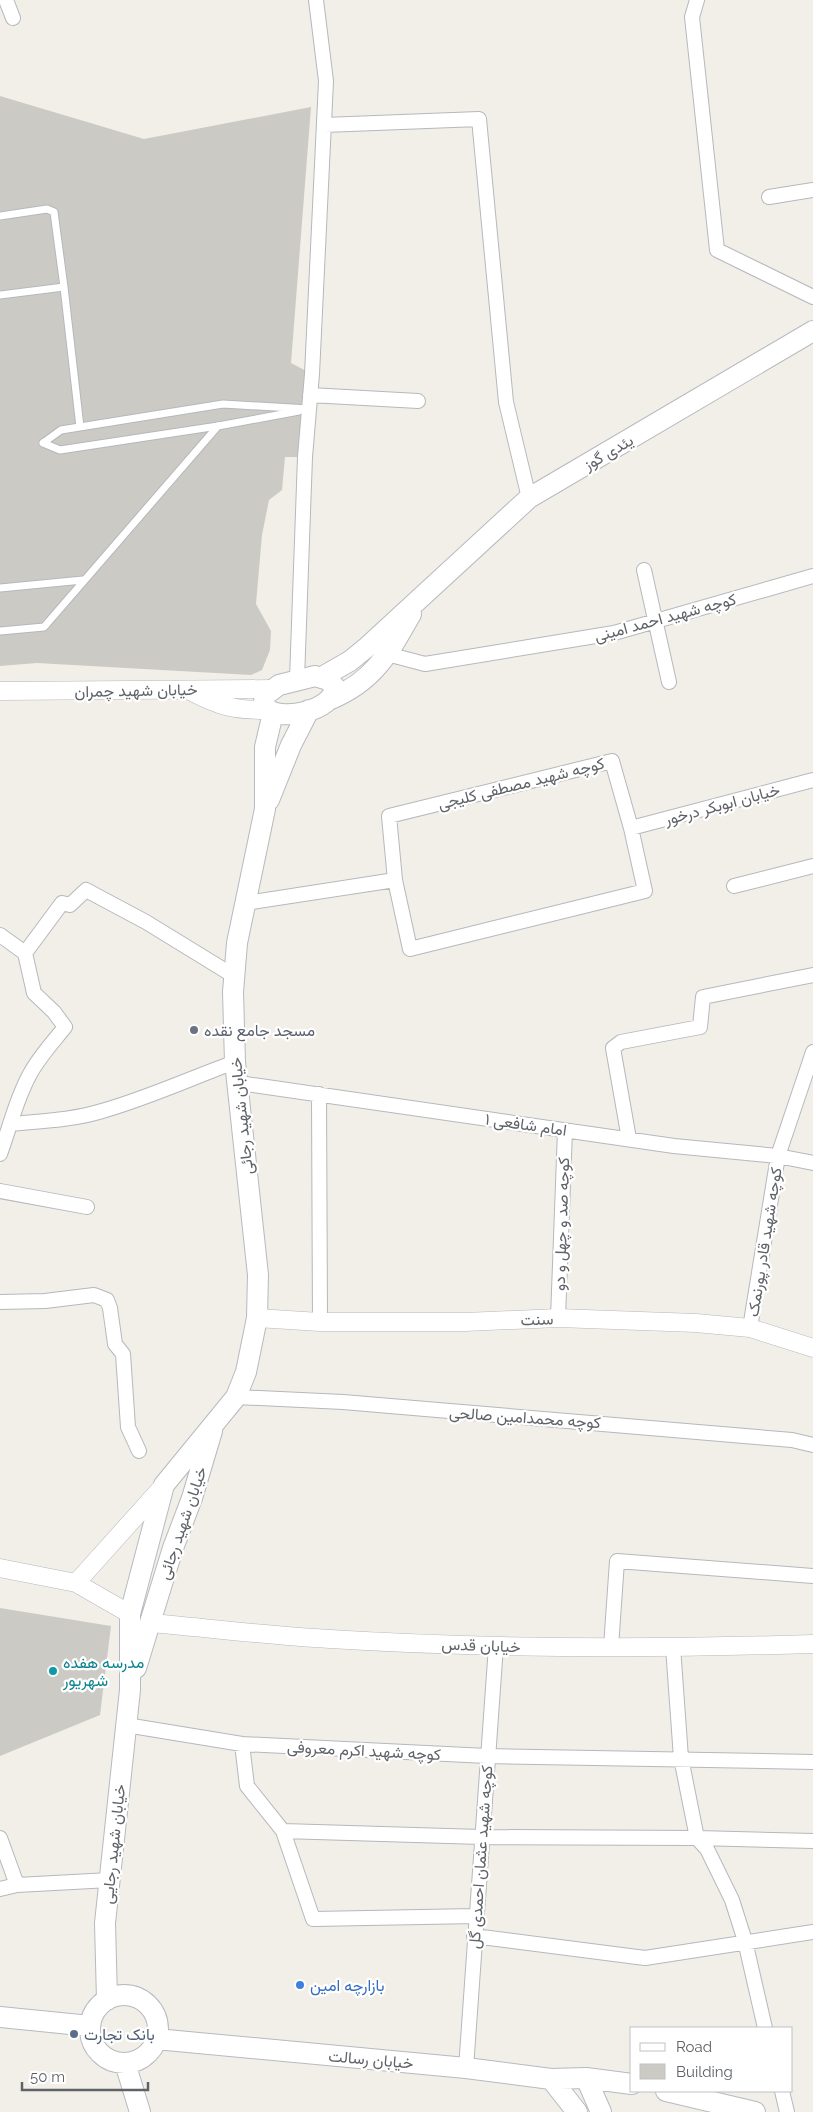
<svg xmlns="http://www.w3.org/2000/svg" width="813" height="2112" font-family="Raleway,Vazirmatn,sans-serif">
<style>
.building{fill:#cccac5}
.lines{fill:none;stroke-linecap:round;stroke-linejoin:round}
.service-casing{stroke:#b5b8bc;stroke-width:9}
.minor-casing{stroke:#b5b8bc;stroke-width:16}
.tertiary-casing{stroke:#b5b8bc;stroke-width:19}
.secondary-casing{stroke:#b6babf;stroke-width:22}
.service{stroke:#fff;stroke-width:7}
.minor{stroke:#fff;stroke-width:14}
.tertiary{stroke:#fff;stroke-width:18}
.secondary{stroke:#fff;stroke-width:20}
.worship-dot{fill:#6b7280;stroke:#fff;stroke-width:2}
.culture-dot{fill:#0f9aa8;stroke:#fff;stroke-width:2}
.shop-dot{fill:#3f7fe0;stroke:#fff;stroke-width:2}
.service-dot{fill:#5c6f8a;stroke:#fff;stroke-width:2}
.labels{text-anchor:middle;stroke-width:4.5;stroke-linejoin:round;paint-order:stroke}
.street-label{font-size:16px;fill:#5f6368;stroke:#fff}
.worship-label{font-size:16px;fill:#5b616d;stroke:#fff;text-anchor:start}
.culture-label{font-size:16px;fill:#0d838f;stroke:#fff;text-anchor:start}
.shop-label{font-size:16px;fill:#366cbe;stroke:#fff;text-anchor:start}
.service-label{font-size:16px;fill:#4e5e75;stroke:#fff;text-anchor:start}
</style>
<rect width="100%" height="100%" fill="#f1efe8"/>
<path class="building" d="M 0,96 L 144,139 L 311,107 L 291,363 L 312,374 L 305,457 L 285,457 L 282,490 L 269,500 L 262,535 L 256,604 L 271,631 L 270,650 L 262,670 L 251,675 L 37,663 L 0,666 Z
M 0,1608 L 111,1626 L 100,1715 L 0,1756 Z"/>
<g class="lines">
<g class="service-casing">
<path id="service" d="M 0,216 L 47,209 L 54,212 L 64,287
M 0,295 L 64,287 L 80,427
M 43,443 L 61,430 L 223,404 L 309,409
M 43,443 L 60,450 L 218,426 L 299,411
M 0,588 L 83,580
M 0,631 L 44,627 L 218,426"/>
</g>
<g class="minor-casing">
<path id="minor" d="M 6,0 L 13,18
M 697,0 L 692,17 L 717,250 L 813,297
M 324,125 L 479,119 L 506,402 L 529,498
M 769,197 L 813,190
M 310,395 L 418,401
M 644,570 L 669,682
M 387,654 L 425,664 L 614,633 L 813,576
M 297,679 L 305,457 L 312,374 L 326,81 L 316,0
M 631,828 L 813,780
M 734,886 L 813,866
M 246,903 L 395,880 L 389,816 L 612,761 L 631,828 L 645,891 L 410,949 L 395,880
M 0,935 L 25,953 L 34,993 L 54,1012 L 65,1027 C 53,1042 39,1057 30,1074 C 16,1099 10,1127 0,1154
M 25,953 L 62,903 L 70,905 L 86,890 L 146,922 L 234,976
M 239,1083 L 674,1146 L 778,1156 L 813,1163
M 319,1094 L 320,1322
M 11,1124 C 42,1121 73,1120 102,1111 C 148,1098 191,1078 235,1062
M 629,1139 L 613,1048 L 621,1042 L 700,1027 L 703,997 L 813,975
M 0,1191 L 87,1207
M 0,1302 L 45,1301 L 94,1295 L 107,1300 L 110,1308 L 115,1344 L 123,1354 L 128,1427 L 139,1451
M 558,1318 L 565,1130
M 750,1328 L 778,1156 L 813,1052
M 236,1397 L 343,1402 L 792,1440 L 813,1445
M 611,1647 L 617,1561 L 813,1576
M 673,1647 L 681,1758 L 697,1838 L 707,1849 L 732,1900 L 745,1941 L 765,2028
M 126,1725 L 242,1744 L 487,1756 L 813,1762
M 242,1744 L 247,1786 L 283,1831 L 313,1919 L 476,1916
M 283,1831 L 481,1837 L 697,1838 L 813,1841
M 0,1838 L 17,1885
M 0,1889 L 17,1885 L 110,1880
M 474,1936 L 645,1958 L 813,1932
M 466,2068 L 496,1646
M 782,2091 L 787,2112"/>
</g>
<g class="tertiary-casing">
<path id="tertiary" d="M 0,691 L 272,689
M 190,691 C 221,707 233,710 267,710
M 257,1318 L 320,1322 L 465,1322 L 558,1318 L 696,1323 L 750,1328 L 813,1348
M 0,1568 L 76,1583 L 130,1614
M 76,1583 L 164,1485
M 150,1623 C 210,1628 270,1636 330,1639 C 491,1649 652,1649 813,1644"/>
</g>
<g class="secondary-casing">
<path id="secondary" d="M 315,676 L 328,680 L 335,687 C 334,711 279,723 265,707 L 264,696 L 279,685 Z
M 322,677 L 350,661 L 366,648 L 529,498 L 813,331
M 331,699 C 374,681 389,653 411,614
M 269,800 L 291,745 L 309,710
M 136,1668 L 173,1548 L 192,1498 L 212,1431
M90 2029a34 34 0 1 1 68 0a34 34 0 1 1-68 0Z
M 107,2000 L 105,1923 L 130,1690 L 130,1614 L 164,1485 L 236,1397 L 246,1372 L 257,1318 L 258,1275 L 235,1062 L 233,992 L 237,943 L 265,809 L 265,747 L 273,713
M 0,2017 L 90,2026
M 156,2039 L 466,2068 L 551,2079 L 586,2078 L 632,2084
M 125,2063 L 140,2112
M 586,2078 L 601,2112
M 551,2079 L 577,2112
M 666,2091 L 755,2112"/>
</g>
<use href="#service" class="service"/>
<use href="#minor" class="minor"/>
<use href="#tertiary" class="tertiary"/>
<use href="#secondary" class="secondary"/>
</g>
<circle class="worship-dot" cx="194" cy="1030" r="5"/>
<circle class="culture-dot" cx="53" cy="1671" r="5"/>
<circle class="shop-dot" cx="300" cy="1985" r="5"/>
<circle class="service-dot" cx="74" cy="2034" r="5"/>
<g class="labels">
<g class="street-label">
<text transform="translate(608 452) rotate(-30)" y="6">یئدی گوز</text>
<text transform="translate(665 617) rotate(-15)" y="6">کوچه شهید احمد امینی</text>
<text transform="translate(136 690) rotate(-1)" y="6">خیابان شهید چمران</text>
<text transform="translate(521 783) rotate(-14)" y="6">کوچه شهید مصطفی کلیجی</text>
<text transform="translate(722 804) rotate(-15)" y="6">خیابان ابوبکر درخور</text>
<text transform="translate(241 1116) rotate(-96)" y="6">خیابان شهید رجائی</text>
<text transform="translate(526 1124) rotate(8)" y="6">امام شافعی ۱</text>
<text transform="translate(561 1224) rotate(-88)" y="6">کوچه صد و چهل و دو</text>
<text transform="translate(764 1242) rotate(-81)" y="6">کوچه شهید قادر پورنمک</text>
<text transform="translate(537 1319) rotate(-2)" y="6">سنت</text>
<text transform="translate(525 1417) rotate(4)" y="6">کوچه محمدامین صالحی</text>
<text transform="translate(182 1523) rotate(-71)" y="6">خیابان شهید رجائی</text>
<text transform="translate(481 1645) rotate(2)" y="6">خیابان قدس</text>
<text transform="translate(364 1750) rotate(3)" y="6">کوچه شهید اکرم معروفی</text>
<text transform="translate(113 1844) rotate(-84)" y="6">خیابان شهید رجایی</text>
<text transform="translate(480 1857) rotate(-86)" y="6">کوچه شهید عثمان احمدی گل</text>
<text transform="translate(371 2059) rotate(5)" y="6">خیابان رسالت</text>
</g>
<g class="worship-label">
<text x="204" y="1036">مسجد جامع نقده</text>
</g>
<g class="culture-label">
<text x="63" y="1668">مدرسه هفده<tspan x="63" dy="18">شهریور</tspan></text>
</g>
<g class="shop-label">
<text x="310" y="1991">بازارچه امین</text>
</g>
<g class="service-label">
<text x="84" y="2040">بانک تجارت</text>
</g>
</g>
<rect x="630" y="2027" width="162" height="65" fill="#ffffff" stroke="#bfc1c3"/>
<rect x="640" y="2043" width="25" height="8" fill="#ffffff" stroke="#bfc1c3"/>
<text x="676" y="2052" font-size="15" fill="#5f6368">Road</text>
<rect x="640" y="2064" width="25" height="15" fill="#cccac5" stroke="#bfc1c3"/>
<text x="676" y="2077" font-size="15" fill="#5f6368">Building</text>
<path d="M22 2082v8h126v-8" fill="none" stroke="#5f6368" stroke-width="2.5"/>
<text x="30" y="2082" font-size="15" fill="#5f6368" stroke="#ffffff" stroke-width="4" paint-order="stroke">50 m</text>
</svg>
